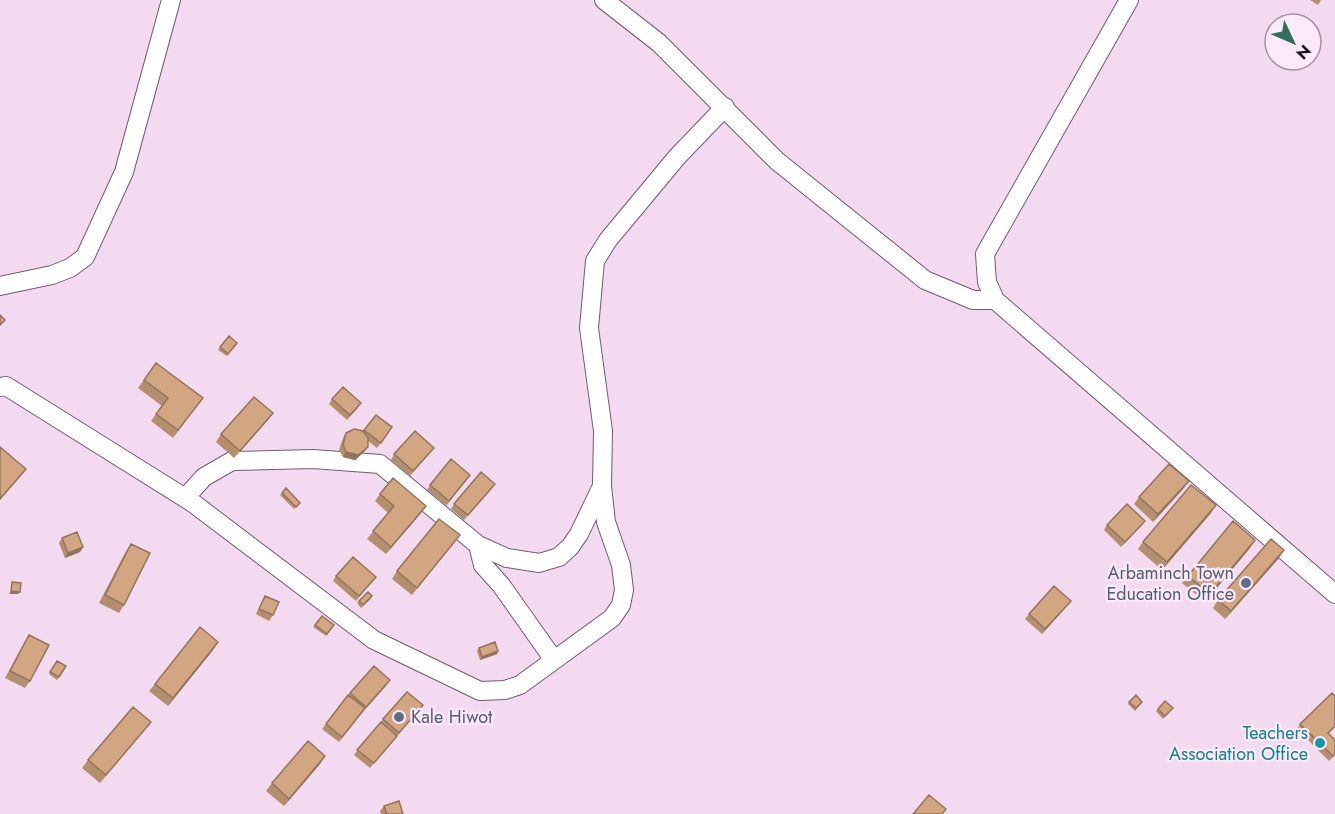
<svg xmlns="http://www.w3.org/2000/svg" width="1335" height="814" font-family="Jost,sans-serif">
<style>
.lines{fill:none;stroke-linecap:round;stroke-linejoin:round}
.minor-casing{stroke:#715b6f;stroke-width:20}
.minor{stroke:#fff;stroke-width:18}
.wall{fill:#b48f6e}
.shaded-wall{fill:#92745a}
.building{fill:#d1a680;stroke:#92745a;stroke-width:1.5}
.service-dot{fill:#5c6f8a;stroke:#fee9fc;stroke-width:2}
.culture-dot{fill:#0f9aa8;stroke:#fee9fc;stroke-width:2}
.labels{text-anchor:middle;stroke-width:4.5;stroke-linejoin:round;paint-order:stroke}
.service-label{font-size:18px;fill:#4e5e75;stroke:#fee9fc;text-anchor:end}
.culture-label{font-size:18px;fill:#0d838f;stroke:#fee9fc;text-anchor:end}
</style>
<rect width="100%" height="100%" fill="#f4daf1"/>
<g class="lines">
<g class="minor-casing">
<path id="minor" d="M 604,0 L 659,43 L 777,161 L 925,280 L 973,300 L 995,300
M 1129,0 L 985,254 L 987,282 L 995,300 L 1335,594
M 0,286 L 52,275 L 70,268 L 85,257 L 124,172 L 171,0
M 0,387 L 6,386 L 193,503 L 374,640 L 480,691 L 505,690 L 520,685 L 612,618 L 621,605 L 624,590 L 621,565 L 606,522 L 602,486 L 603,431 L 589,328 L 595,261 L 608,240 L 677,157 L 725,107
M 185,498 L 204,477 L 232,461 L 313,459 L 380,464 L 478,545 L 507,558 L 539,563 L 559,557 L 570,547 L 579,534 L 602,486
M 478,545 L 483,565 L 501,585 L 554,660"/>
</g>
<use href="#minor" class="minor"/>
</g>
<path class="wall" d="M 1310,0 L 1321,0 L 1318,5 Z
M 229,336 L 237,343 L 227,356 L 218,350 Z
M 156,363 L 203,398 L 173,438 L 151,421 L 162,406 L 138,388 Z
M 332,399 L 358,408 L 347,420 L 329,404 Z
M 273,413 L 267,421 L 234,458 L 216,442 L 221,434 Z
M 376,415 L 392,427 L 377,448 L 368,441 L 368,447 L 364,452 L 355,460 L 343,457 L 339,450 L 343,438 L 346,433 L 363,431 Z
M 430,453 L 410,476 L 391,460 L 394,454 Z
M 470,475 L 446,506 L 427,490 L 430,485 Z
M 491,489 L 464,520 L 451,509 L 454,504 Z
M 1183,489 L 1153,522 L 1134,504 L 1139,497 Z
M 282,493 L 300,503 L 294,509 L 280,495 Z
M 380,494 L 421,513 L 386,554 L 367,539 L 388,513 L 375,501 Z
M 1211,513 L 1162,570 L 1138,549 L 1143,542 Z
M 1145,521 L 1141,526 L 1121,547 L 1104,530 L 1107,525 Z
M 62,538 L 83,547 L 80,552 L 65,558 L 59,543 Z
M 454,542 L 412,595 L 392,579 L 397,571 Z
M 131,544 L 124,605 L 119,613 L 99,603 L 126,551 Z
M 1250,548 L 1205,602 L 1182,583 L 1188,576 Z
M 1279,558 L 1225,619 L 1213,608 L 1218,600 Z
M 336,576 L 376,577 L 356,601 L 333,581 Z
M 265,596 L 273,615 L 269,621 L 256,614 Z
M 371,599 L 361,608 L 357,603 L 359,601 Z
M 1071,601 L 1042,634 L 1025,619 L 1029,614 Z
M 322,616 L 334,625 L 326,636 L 313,627 Z
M 29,635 L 30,681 L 25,688 L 5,678 L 24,643 Z
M 479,648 L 498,651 L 497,654 L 480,660 L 477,651 Z
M 213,650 L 168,706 L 149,691 L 155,684 Z
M 57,661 L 66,666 L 57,680 L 49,674 Z
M 374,666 L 387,685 L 363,712 L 339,742 L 322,729 L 348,695 Z
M 1335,696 L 1335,727 L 1329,733 L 1335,755 L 1329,761 L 1297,729 L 1300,724 Z
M 1129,702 L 1141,704 L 1135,711 L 1128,704 Z
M 1173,708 L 1163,719 L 1156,711 L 1158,709 Z
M 419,710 L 370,768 L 354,755 L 383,719 Z
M 145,729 L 100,783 L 82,768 L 88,760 Z
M 325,756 L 320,764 L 284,806 L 266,791 L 272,783 Z
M 384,806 L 403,814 L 381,814 L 380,811 Z"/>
<path class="shaded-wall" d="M 273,413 L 267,421 L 234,458 L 240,451 Z
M 368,447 L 364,452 L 355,460 L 343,457 L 346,452 Z
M 1189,481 L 1183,489 L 1153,522 L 1158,514 Z
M 1216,505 L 1211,513 L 1162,570 L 1167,562 Z
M 426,506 L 421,513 L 386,554 L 391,547 Z
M 1145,521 L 1141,526 L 1121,547 L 1125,542 Z
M 1255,540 L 1250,548 L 1205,602 L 1210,594 Z
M 83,547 L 80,552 L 65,558 L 68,553 Z
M 1284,550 L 1279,558 L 1225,619 L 1231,611 Z
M 11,591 L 20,592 L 18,594 L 9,594 Z
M 1071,601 L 1067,606 L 1042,634 L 1045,629 Z
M 218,642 L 213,650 L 168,706 L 173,698 Z
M 498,651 L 497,654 L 480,660 L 482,657 Z
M 325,756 L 320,764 L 284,806 L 289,799 Z"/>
<path class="building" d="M 0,315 L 5,320 L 0,325 Z
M 229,336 L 237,343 L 228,354 L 220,347 Z
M 156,363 L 203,398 L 178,430 L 156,414 L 168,398 L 144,380 Z
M 343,387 L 361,403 L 350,415 L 332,399 Z
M 254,397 L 273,413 L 240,451 L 221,434 Z
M 376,415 L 392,427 L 381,443 L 364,430 Z
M 354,429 L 363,431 L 368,438 L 368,447 L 358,455 L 346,452 L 343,445 L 346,433 Z
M 415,431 L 434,448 L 413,471 L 394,454 Z
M 0,447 L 26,469 L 0,499 Z
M 451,459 L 470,475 L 449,501 L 430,485 Z
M 1169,464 L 1189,481 L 1158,514 L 1139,497 Z
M 481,472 L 495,484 L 468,515 L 454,504 Z
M 393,478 L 426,506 L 391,547 L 373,531 L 394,506 L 380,494 Z
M 1191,485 L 1216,505 L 1167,562 L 1143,542 Z
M 286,488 L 300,503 L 296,507 L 282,493 Z
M 1127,504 L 1145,521 L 1125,542 L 1107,525 Z
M 439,519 L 460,535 L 417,588 L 397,571 Z
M 1233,521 L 1255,540 L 1210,594 L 1188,576 Z
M 77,532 L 83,547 L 68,553 L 62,538 Z
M 1271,539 L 1284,550 L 1231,611 L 1218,600 Z
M 131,544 L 150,553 L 124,605 L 105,595 Z
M 353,557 L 376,577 L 359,596 L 336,576 Z
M 12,582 L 21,583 L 20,592 L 11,591 Z
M 1054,586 L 1071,601 L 1045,629 L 1029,614 Z
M 368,592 L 372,596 L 363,605 L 359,601 Z
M 265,596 L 279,602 L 273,615 L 259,609 Z
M 322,616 L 334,625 L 327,634 L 315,625 Z
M 200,627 L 218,642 L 173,698 L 155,684 Z
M 29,635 L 49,645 L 30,681 L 10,671 Z
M 495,642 L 498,651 L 482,657 L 479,648 Z
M 57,661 L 66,666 L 59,677 L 50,672 Z
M 374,666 L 390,680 L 366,707 L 350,693 Z
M 407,692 L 423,705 L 399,733 L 383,719 Z
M 1332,693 L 1335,696 L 1335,726 L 1328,733 L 1335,740 L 1335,754 L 1333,756 L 1300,724 Z
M 348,695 L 365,708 L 342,737 L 326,724 Z
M 1136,695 L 1142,702 L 1136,708 L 1129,702 Z
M 1165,701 L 1173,708 L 1165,716 L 1158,709 Z
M 133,707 L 151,722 L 106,775 L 88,760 Z
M 381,722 L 397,736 L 374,763 L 357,750 Z
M 308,741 L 325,756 L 289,799 L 272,783 Z
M 929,795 L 946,809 L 942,814 L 913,814 Z
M 399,801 L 403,814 L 387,814 L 384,806 Z"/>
<g class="service-dot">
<circle cx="1246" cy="583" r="6"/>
<circle cx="399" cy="717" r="6"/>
</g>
<circle class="culture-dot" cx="1320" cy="743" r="6"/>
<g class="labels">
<g class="service-label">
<text x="1234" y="579">Arbaminch Town<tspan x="1234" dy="21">Education Office</tspan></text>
<text x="411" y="723" text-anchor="start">Kale Hiwot</text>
</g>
<g class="culture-label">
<text x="1308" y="739">Teachers<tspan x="1308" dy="21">Association Office</tspan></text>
</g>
</g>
<g transform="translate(1293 42) rotate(134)"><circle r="28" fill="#fee9fc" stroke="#a393a2" stroke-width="1.5"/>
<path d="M0-4.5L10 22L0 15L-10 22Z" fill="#326f5a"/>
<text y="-9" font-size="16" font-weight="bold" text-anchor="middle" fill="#1b121a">N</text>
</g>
</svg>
